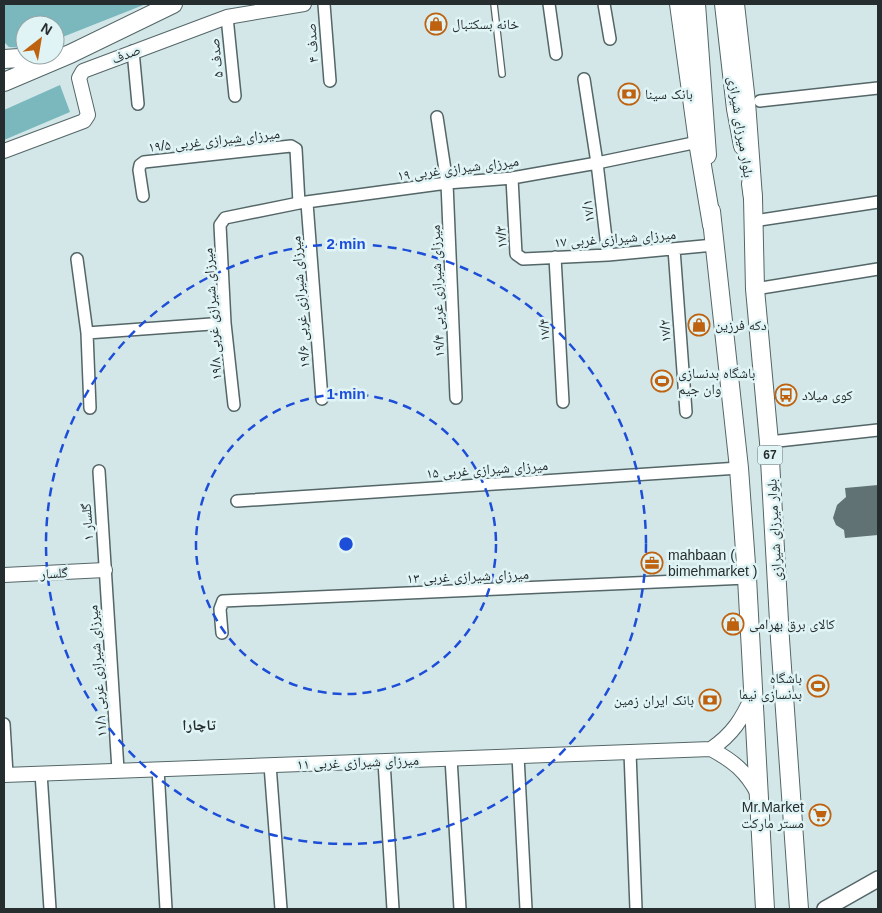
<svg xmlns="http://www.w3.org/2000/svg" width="882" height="913" font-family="Helvetica,'Noto Naskh Arabic',sans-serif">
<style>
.forest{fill:#7ab8be}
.building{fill:#617274}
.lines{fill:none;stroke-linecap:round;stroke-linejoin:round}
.service-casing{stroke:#546667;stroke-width:8}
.minor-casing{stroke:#546667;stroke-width:14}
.tertiary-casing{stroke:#546667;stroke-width:16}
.secondary-casing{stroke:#546667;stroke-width:18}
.primary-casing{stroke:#546667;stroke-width:20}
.trunk-casing{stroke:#546667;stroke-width:20}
.service{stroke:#fff;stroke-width:5.5}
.minor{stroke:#fff;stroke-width:11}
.tertiary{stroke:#fff;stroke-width:14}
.secondary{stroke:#fff;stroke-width:15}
.primary{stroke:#fff;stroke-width:18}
.trunk{stroke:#fff;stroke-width:18}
.ring{fill:none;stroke:#1d4ed8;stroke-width:2.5;stroke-dasharray:9 6}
.labels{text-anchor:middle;stroke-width:5;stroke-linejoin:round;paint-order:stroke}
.shield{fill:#e0f4f6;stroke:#5e696a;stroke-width:1}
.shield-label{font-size:12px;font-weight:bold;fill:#262d2e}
.poi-label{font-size:14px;fill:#262d2e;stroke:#e0f4f6;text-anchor:start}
.street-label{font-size:14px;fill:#262d2e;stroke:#e0f4f6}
.neighbourhood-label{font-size:15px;font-weight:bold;fill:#262d2e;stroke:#e0f4f6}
.centre{fill:#1d4ed8;stroke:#e0f4f6;stroke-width:2.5}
.ring-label{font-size:15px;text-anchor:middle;font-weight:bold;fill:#1d4ed8;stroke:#e0f4f6;stroke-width:5;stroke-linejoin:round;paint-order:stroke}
</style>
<rect width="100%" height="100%" fill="#d3e7e9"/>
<path class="forest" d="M 4,4 L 146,4 L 55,40 L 55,25 L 25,25 L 25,48 L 9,47 L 4,42 Z
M 60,85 L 70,112 L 4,140 L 4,110 Z"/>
<path class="building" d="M 878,485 L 878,535 L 845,538 L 844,530 L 836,525 L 833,518 L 837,505 L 846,497 L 845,488 Z"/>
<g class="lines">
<g class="service-casing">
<path id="service" d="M 494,4 L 502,74"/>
</g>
<g class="minor-casing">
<path id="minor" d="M 324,4 L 330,81
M 549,4 L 556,54
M 604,4 L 610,39
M 227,17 L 235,96
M 133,51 L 138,104
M 584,79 L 597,163 L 608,255
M 760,101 L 878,88
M 437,117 L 447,183 L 456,398
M 512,178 L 516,254 L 523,259 L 608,255 L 714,245
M 143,196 L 139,170 L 140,165 L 144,162 L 291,146 L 296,149 L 299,203
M 307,203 L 322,399
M 754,221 L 878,202
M 674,249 L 686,412
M 555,257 L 563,402
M 77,259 L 87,333 L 90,408
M 755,289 L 878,269
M 87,333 L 225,323
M 234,405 L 225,323 L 220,225 L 225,218 L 299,203 L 447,183 L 512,178 L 597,163 L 698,142
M 769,442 L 878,430
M 99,471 L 118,770
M 237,501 L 739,468
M 222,633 L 220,609 L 223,601 L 747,578
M 4,724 L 7,774
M 630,752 L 636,909
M 518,756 L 526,909
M 451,758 L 460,909
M 384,761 L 393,909
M 270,765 L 281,909
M 158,769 L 166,909
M 41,773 L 50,909"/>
</g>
<g class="tertiary-casing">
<path id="tertiary" d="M 4,151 L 84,121 L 88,115 L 79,78 L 83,71 L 227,17 L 304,4
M 4,575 L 105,570
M 711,749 C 733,734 742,719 753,695
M 4,775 L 711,749 C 733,761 746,771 758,794"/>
</g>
<g class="secondary-casing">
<path id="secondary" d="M 825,909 L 878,879"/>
</g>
<g class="primary-casing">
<path id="primary" d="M 696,4 L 707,155
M 724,4 L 736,109 L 743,146
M 751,184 L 753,198 L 755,289 L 769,442 L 780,639 L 799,909
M 711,211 L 739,468 L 747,578 L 765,909"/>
</g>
<g class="trunk-casing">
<path id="trunk" d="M 679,4 L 698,142 L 712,225
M 735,4 L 746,102 L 753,198
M 4,59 L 51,56
M 4,82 L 70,54 L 173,4"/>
</g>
<use href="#service" class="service"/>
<use href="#minor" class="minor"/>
<use href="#tertiary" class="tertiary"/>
<use href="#secondary" class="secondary"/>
<use href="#primary" class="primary"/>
<use href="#trunk" class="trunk"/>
</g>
<g class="ring">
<circle cx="346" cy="544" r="150"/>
<circle cx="346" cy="544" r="300"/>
</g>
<defs>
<g id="shop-ring" transform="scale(1.125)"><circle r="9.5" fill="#e0f4f6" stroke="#be6210" stroke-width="1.5"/><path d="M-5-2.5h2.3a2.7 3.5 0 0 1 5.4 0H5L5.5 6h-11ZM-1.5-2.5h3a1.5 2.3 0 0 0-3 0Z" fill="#be6210"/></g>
<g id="bank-ring" transform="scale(1.125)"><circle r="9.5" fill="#e0f4f6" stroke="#be6210" stroke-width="1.5"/><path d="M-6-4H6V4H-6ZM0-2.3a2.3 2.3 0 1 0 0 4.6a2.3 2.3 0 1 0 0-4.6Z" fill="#be6210"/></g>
<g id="stadium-ring" transform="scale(1.125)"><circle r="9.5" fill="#e0f4f6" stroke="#be6210" stroke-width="1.5"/><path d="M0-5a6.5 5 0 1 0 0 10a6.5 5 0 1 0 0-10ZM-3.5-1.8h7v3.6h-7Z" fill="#be6210"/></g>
<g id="bus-ring" transform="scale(1.125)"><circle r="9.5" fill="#e0f4f6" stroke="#be6210" stroke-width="1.5"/><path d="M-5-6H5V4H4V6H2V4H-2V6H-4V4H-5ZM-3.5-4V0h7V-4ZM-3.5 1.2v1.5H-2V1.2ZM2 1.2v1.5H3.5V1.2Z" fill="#be6210"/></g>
<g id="office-ring" transform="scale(1.125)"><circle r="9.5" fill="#e0f4f6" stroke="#be6210" stroke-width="1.5"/><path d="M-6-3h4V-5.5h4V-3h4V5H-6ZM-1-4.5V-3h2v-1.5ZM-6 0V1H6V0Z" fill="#be6210"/></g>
<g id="supermarket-ring" transform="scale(1.125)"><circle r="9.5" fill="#e0f4f6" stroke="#be6210" stroke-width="1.5"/><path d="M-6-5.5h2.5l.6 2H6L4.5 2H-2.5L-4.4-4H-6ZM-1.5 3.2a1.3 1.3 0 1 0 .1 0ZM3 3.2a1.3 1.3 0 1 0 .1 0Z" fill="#be6210"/></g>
</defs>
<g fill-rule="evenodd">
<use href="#shop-ring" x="436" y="24"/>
<use href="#bank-ring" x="629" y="94"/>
<use href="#shop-ring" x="699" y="325"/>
<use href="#stadium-ring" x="662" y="381"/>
<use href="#bus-ring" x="786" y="395"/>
<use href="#office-ring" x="652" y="563"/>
<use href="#shop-ring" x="733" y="624"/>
<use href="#stadium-ring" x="818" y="686"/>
<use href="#bank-ring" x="710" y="700"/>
<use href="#supermarket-ring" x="820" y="815"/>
</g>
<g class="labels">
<rect class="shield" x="757.5" y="445.5" width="25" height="19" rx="4"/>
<g class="shield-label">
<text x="770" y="459">67</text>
</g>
<g class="poi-label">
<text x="452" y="29">خانه بسکتبال</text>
<text x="645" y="99">بانک سینا</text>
<text x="715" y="330">دکه فرزین</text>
<text x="678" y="378">باشگاه بدنسازی<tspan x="678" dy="16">وان جیم</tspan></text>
<text x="802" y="400">کوی میلاد</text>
<text x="668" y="560">mahbaan (<tspan x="668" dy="16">bimehmarket )</tspan></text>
<text x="749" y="629">کالای برق بهرامی</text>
<text x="802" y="683" text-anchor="end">باشگاه<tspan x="802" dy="16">بدنسازی نیما</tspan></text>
<text x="694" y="705" text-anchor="end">بانک ایران زمین</text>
<text x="804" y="812" text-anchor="end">Mr.Market<tspan x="804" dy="16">مستر مارکت</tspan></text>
</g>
<g class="street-label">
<text transform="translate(312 43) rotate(-94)" y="5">۴ صدف</text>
<text transform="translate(126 54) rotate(-21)" y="5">صدف</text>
<text transform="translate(216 58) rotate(-96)" y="5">۵ صدف</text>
<text transform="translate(741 127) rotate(81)" y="5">بلوار میرزای شیرازی</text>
<text transform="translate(214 140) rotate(-6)" y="5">۱۹/۵ میرزای شیرازی غربی</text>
<text transform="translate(458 168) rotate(-7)" y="5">۱۹ میرزای شیرازی غربی</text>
<text transform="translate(588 211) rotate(-97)" y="5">۱۷/۱</text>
<text transform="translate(501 237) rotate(-94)" y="5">۱۷/۳</text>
<text transform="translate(615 238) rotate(-4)" y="5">۱۷ میرزای شیرازی غربی</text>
<text transform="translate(437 291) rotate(-92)" y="5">۱۹/۴ میرزای شیرازی غربی</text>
<text transform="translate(300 302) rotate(-94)" y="5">۱۹/۶ میرزای شیرازی غربی</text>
<text transform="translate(212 314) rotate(-94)" y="5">۱۹/۸ میرزای شیرازی غربی</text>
<text transform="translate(544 330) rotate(-93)" y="5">۱۷/۴</text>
<text transform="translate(665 331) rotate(-94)" y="5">۱۷/۲</text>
<text transform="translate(487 469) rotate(-4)" y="5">۱۵ میرزای شیرازی غربی</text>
<text transform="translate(87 522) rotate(-94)" y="5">گلسار ۱</text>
<text transform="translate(774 530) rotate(-93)" y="5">بلوار میرزای شیرازی</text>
<text transform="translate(54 573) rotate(-3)" y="5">گلسار</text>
<text transform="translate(468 576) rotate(-2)" y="5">۱۳ میرزای شیرازی غربی</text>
<text transform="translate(97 671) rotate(-94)" y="5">میرزای شیرازی غربی ۱۱/۱</text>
<text transform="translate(358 762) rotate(-2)" y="5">میرزای شیرازی غربی ۱۱</text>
</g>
<g class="neighbourhood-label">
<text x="199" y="730">تاچارا</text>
</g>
</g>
<circle cx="346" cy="544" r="8" class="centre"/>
<g class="ring-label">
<text x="346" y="249">2 min</text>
<text x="346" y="399">1 min</text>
</g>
<rect width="882" height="913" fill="none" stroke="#262d2e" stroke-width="10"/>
<g transform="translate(40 40) rotate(31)"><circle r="24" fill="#e0f4f6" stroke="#96a4a6"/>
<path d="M0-4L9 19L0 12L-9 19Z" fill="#be6210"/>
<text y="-8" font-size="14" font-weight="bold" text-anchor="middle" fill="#262d2e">N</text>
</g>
</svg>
